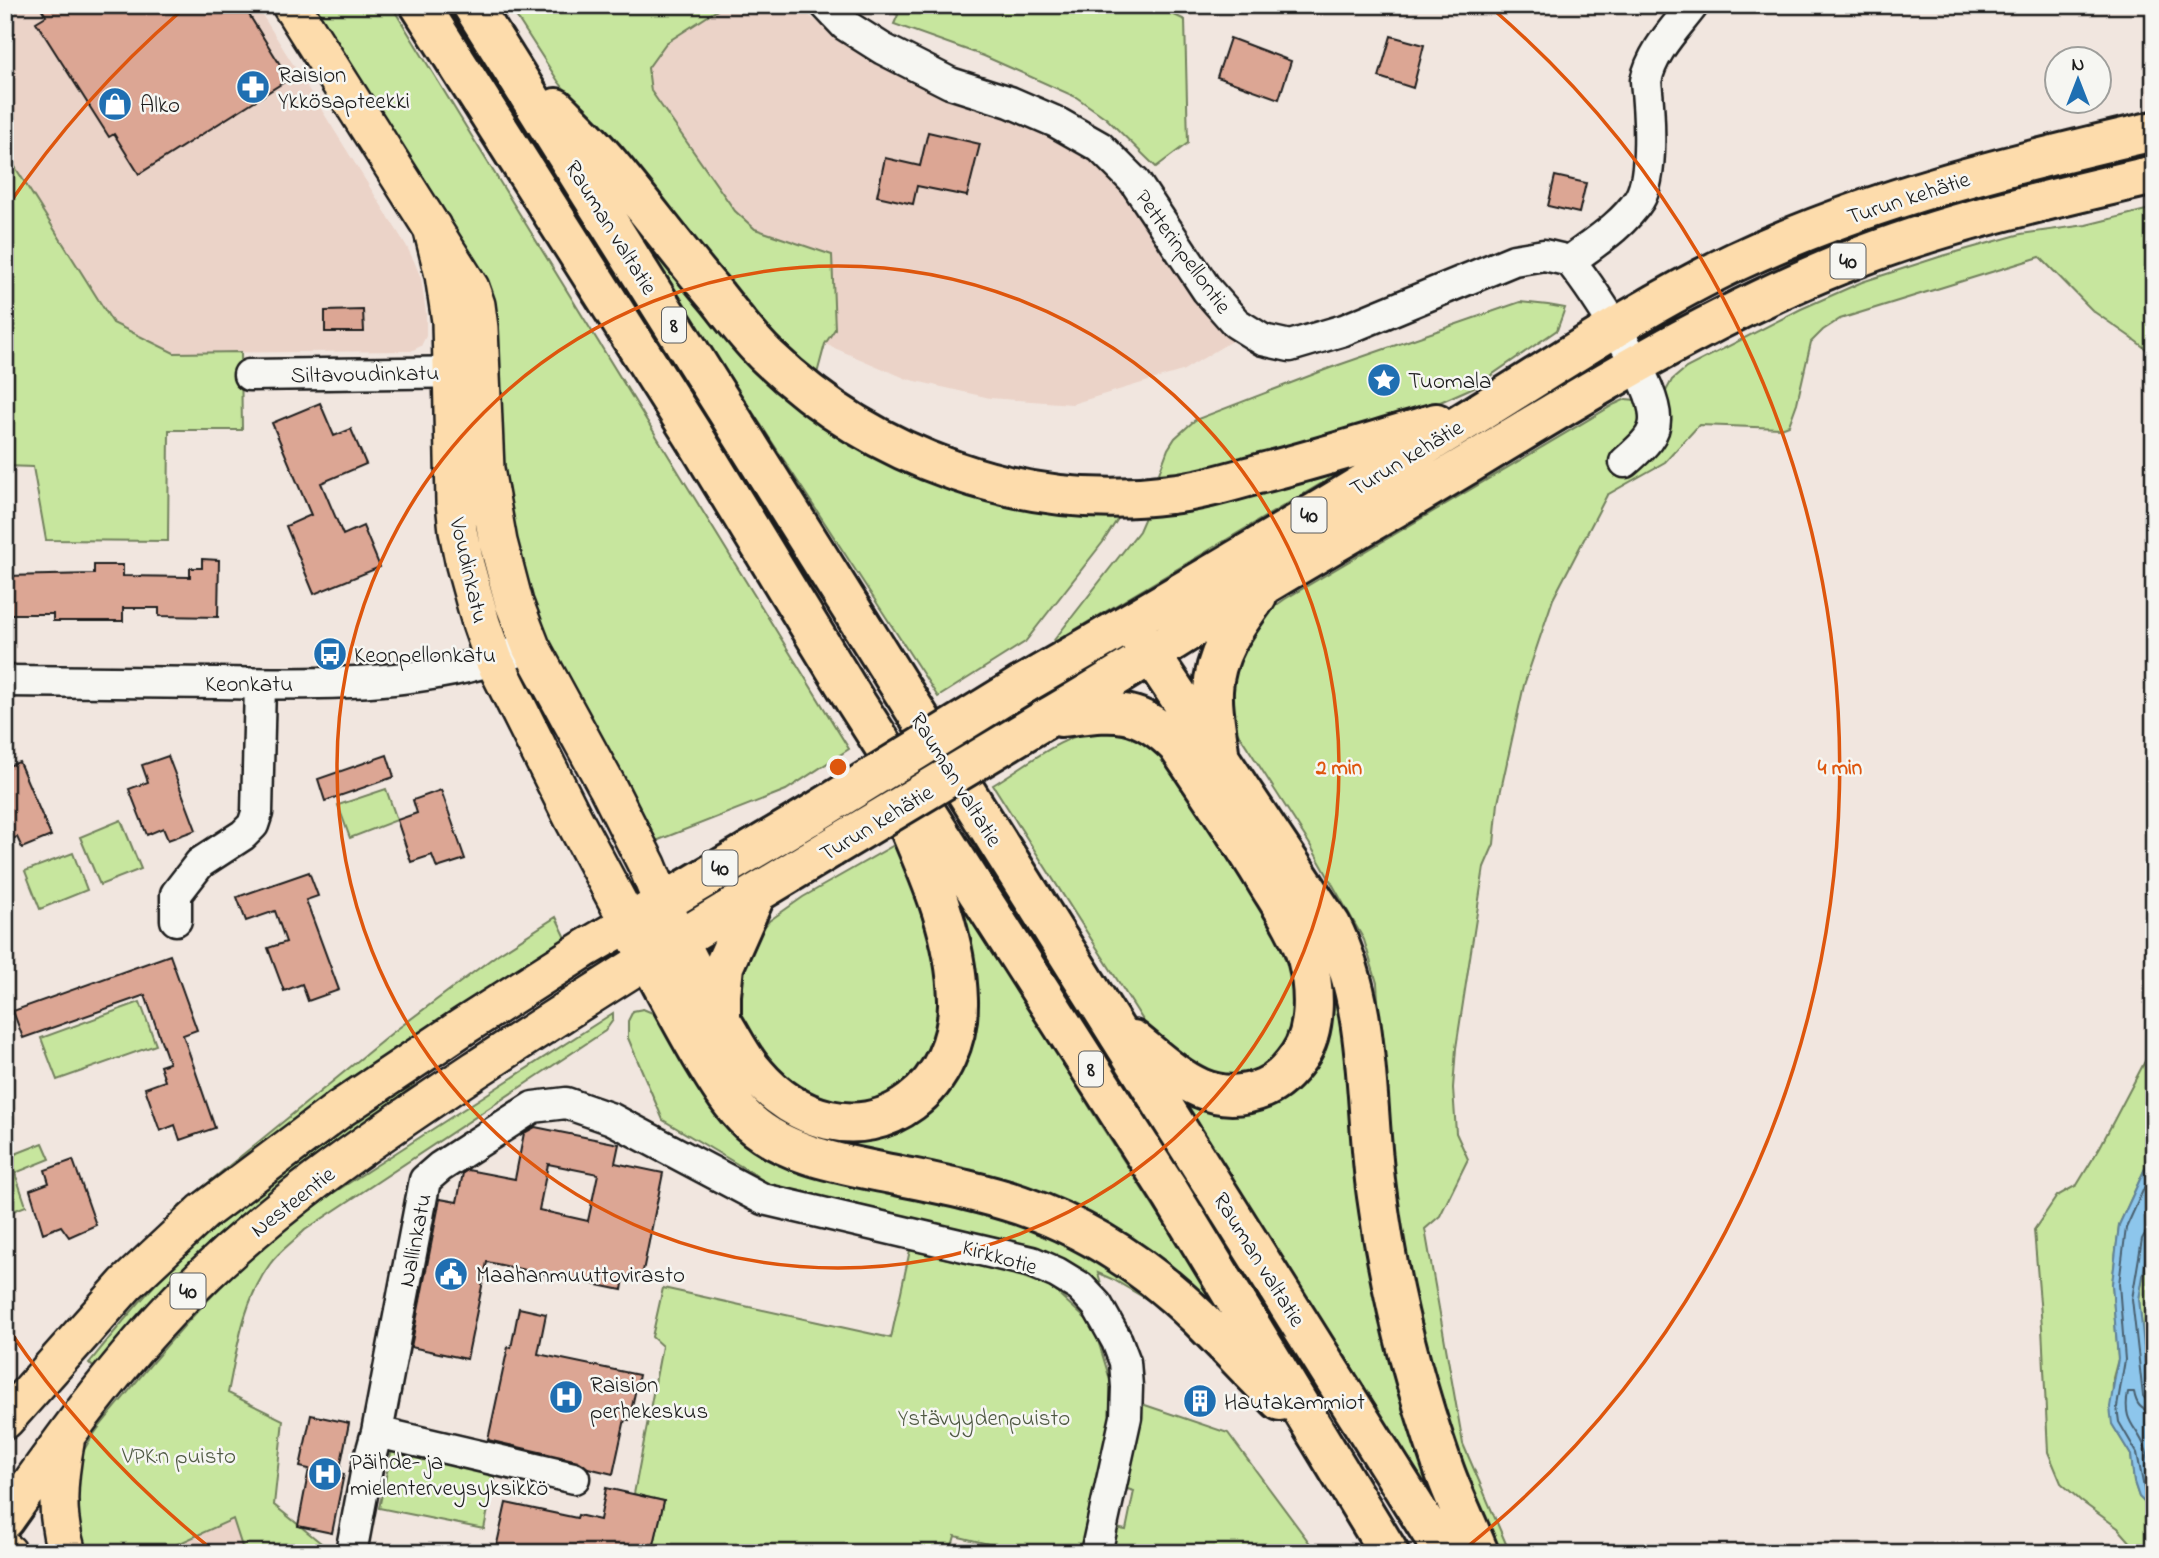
<svg xmlns="http://www.w3.org/2000/svg" width="2159" height="1558" font-family="'Indie Flower',sans-serif">
<style>
.built{fill:#ebd3c8}
.green{fill:#c7e69e;stroke:#72815d;stroke-width:2}
.water{fill:#8dc6ec;stroke:#608299;stroke-width:2}
.lines{fill:none;stroke-linecap:round;stroke-linejoin:round}
.shore{stroke:#49606f;stroke-width:2}
.building{fill:#dca694;stroke:#1c1c1c;stroke-width:2;fill-rule:evenodd}
.minor-casing{stroke:#1c1c1c;stroke-width:35}
.major-casing{stroke:#1c1c1c;stroke-width:42}
.highway-casing{stroke:#1c1c1c;stroke-width:44}
.minor{stroke:#f6f6f2;stroke-width:30}
.major{stroke:#fddcac;stroke-width:37}
.highway{stroke:#fddcac;stroke-width:38}
.highway-bridge-casing{stroke:#1c1c1c;stroke-width:44;stroke-linecap:butt}
.highway-bridge{stroke:#fddcac;stroke-width:38}
.ring{fill:none;stroke:#de560d;stroke-width:3.5}
.labels{text-anchor:middle;stroke-width:5;stroke-linejoin:round;paint-order:stroke}
.shield{fill:#f6f6f2;stroke:#5d5d5c;stroke-width:2}
.shield-label{font-size:21px;font-weight:bold;fill:#1c1c1c}
.poi-label{font-size:23px;fill:#1c1c1c;stroke:#f6f6f2;text-anchor:start}
.street-label{font-size:23px;fill:#1c1c1c;stroke:#f6f6f2}
.park-label{font-size:23px;fill:#4f5943;stroke:#f6f6f2}
.centre{fill:#de560d;stroke:#f6f6f2;stroke-width:3.5}
.ring-label{font-size:21px;text-anchor:middle;font-weight:bold;fill:#de560d;stroke:#f6f6f2;stroke-width:5;stroke-linejoin:round;paint-order:stroke}
</style>
<rect width="100%" height="100%" fill="#f1e6df"/>
<filter id="ink" filterUnits="userSpaceOnUse"><feTurbulence type="fractalNoise" baseFrequency=".0143" numOctaves="2"/><feDisplacementMap in="SourceGraphic" scale="14" xChannelSelector="R" yChannelSelector="G"/><feConvolveMatrix kernelMatrix="1 2 1 2 8 2 1 2 1" color-interpolation-filters="sRGB"/></filter>
<g filter="url(#ink)">
<path class="built" d="M 5,5 L 256,5 L 406,245 L 414,261 L 421,278 L 426,313 L 426,336 L 421,346 L 411,351 L 174,353 L 113,323 L 5,151 Z
M 725,5 L 794,5 L 868,57 L 936,90 L 996,110 L 1041,130 L 1085,155 L 1120,189 L 1193,297 L 1235,339 L 1182,371 L 1072,404 L 990,398 L 907,379 L 825,344 L 835,329 L 832,255 L 755,229 L 735,211 L 651,91 L 648,68 L 666,43 Z
M 233,1519 L 244,1553 L 158,1553 Z"/>
<path class="green" d="M 312,5 L 391,5 L 849,749 L 786,790 L 656,841 L 601,763 L 540,624 L 509,541 L 500,479 L 498,372 Z
M 509,5 L 725,5 L 666,43 L 648,68 L 651,91 L 735,211 L 755,229 L 832,255 L 835,329 L 825,344 L 814,385 L 652,199 L 558,81 Z
M 878,5 L 1153,5 L 1185,20 L 1188,143 L 1156,167 L 1106,118 L 1076,97 L 984,56 L 894,24 L 898,15 Z
M 5,151 L 113,323 L 174,353 L 241,352 L 242,430 L 169,430 L 168,541 L 46,540 L 33,467 L 5,466 Z
M 597,173 L 807,408 L 1126,506 L 1103,542 L 1025,642 L 938,697 Z
M 2154,208 L 2154,355 L 2129,336 L 2093,311 L 2040,257 L 1840,319 L 1823,330 L 1811,342 L 1797,403 L 1789,425 L 1781,428 L 1699,425 L 1665,462 L 1607,495 L 1553,599 L 1524,685 L 1498,803 L 1494,844 L 1484,867 L 1456,1048 L 1453,1088 L 1456,1133 L 1468,1159 L 1440,1216 L 1425,1229 L 1463,1444 L 1510,1553 L 1495,1553 L 1448,1442 L 1399,1230 L 1383,1086 L 1377,983 L 1364,940 L 1309,843 L 1233,725 L 1226,687 L 1261,616 L 1285,599 L 1615,404 L 1626,399 L 1636,400 L 1645,422 L 1625,443 L 1615,476 L 1635,464 L 1664,421 L 1666,391 L 1672,380 L 1686,368 L 1801,309 L 1862,282 L 1939,257 L 2021,234 L 2086,225 Z
M 1520,302 L 1548,305 L 1565,308 L 1557,330 L 1474,387 L 1420,411 L 1155,484 L 1168,449 L 1175,438 L 1195,420 L 1330,368 Z
M 1376,451 L 1051,644 L 1139,531 L 1149,508 Z
M 1105,729 L 1152,739 L 1303,971 L 1289,1058 L 1222,1084 L 1155,1039 L 993,785 C 1028,764 1064,733 1105,729 Z
M 386,789 L 397,820 L 350,838 L 338,805 Z
M 121,820 L 141,869 L 100,885 L 80,837 Z
M 903,840 L 936,928 L 946,1026 L 904,1096 L 842,1112 L 768,1071 L 739,1017 L 739,969 L 749,945 L 769,921 L 803,897 Z
M 73,853 L 87,890 L 40,909 L 25,871 Z
M 949,879 L 1100,1124 L 1250,1356 L 1127,1248 L 781,1138 L 754,1101 L 782,1120 L 934,1102 Z
M 556,917 L 566,938 L 166,1224 L 168,1218 L 176,1209 L 392,1033 L 498,954 Z
M 1333,963 L 1466,1553 L 1352,1367 L 1170,1088 L 1248,1104 Z
M 140,1002 L 156,1045 L 57,1080 L 41,1038 Z
M 643,1009 L 662,1017 L 719,1115 L 926,1199 L 1047,1232 L 1125,1274 L 1148,1300 L 1114,1280 L 1098,1273 L 1107,1304 L 768,1185 L 754,1174 L 663,1120 L 628,1038 L 628,1021 L 633,1011 Z
M 613,1013 L 613,1020 L 605,1031 L 305,1230 C 294,1241 279,1251 270,1264 C 243,1301 237,1349 228,1393 L 283,1420 L 274,1505 L 326,1547 L 328,1553 L 244,1553 L 233,1519 L 158,1553 L 83,1553 C 79,1527 68,1487 78,1463 C 87,1438 108,1417 124,1397 C 175,1333 231,1272 293,1219 Z
M 2154,1044 L 2154,1149 L 2119,1225 L 2112,1284 L 2118,1359 L 2113,1378 L 2112,1424 L 2131,1455 L 2134,1482 L 2139,1497 L 2154,1512 L 2154,1553 L 2140,1553 L 2118,1528 L 2081,1501 L 2061,1483 L 2048,1452 L 2042,1327 L 2034,1230 L 2057,1196 L 2077,1185 L 2100,1147 Z
M 430,1070 L 95,1369 L 89,1363 C 114,1332 138,1302 165,1274 C 243,1193 337,1132 430,1070 Z
M 43,1143 L 50,1159 L 15,1173 L 26,1206 L 5,1214 L 5,1158 Z
M 2154,1231 L 2154,1442 L 2139,1299 L 2149,1241 Z
M 910,1250 L 1018,1275 L 1052,1288 L 1087,1320 L 1096,1334 L 1112,1386 L 1112,1411 L 1081,1553 L 1026,1553 L 955,1536 L 950,1553 L 652,1553 L 664,1501 L 634,1494 L 662,1346 L 652,1337 L 663,1288 L 891,1338 Z
M 1142,1404 L 1228,1433 L 1317,1553 L 1109,1553 L 1115,1528 L 1126,1530 L 1134,1491 L 1124,1488 Z
M 392,1449 L 496,1470 L 484,1529 L 379,1508 Z"/>
<path class="water" d="M 2154,1149 L 2154,1231 L 2149,1241 L 2139,1299 L 2154,1442 L 2154,1512 L 2139,1497 L 2134,1482 L 2131,1455 L 2112,1424 L 2110,1407 L 2118,1359 L 2112,1284 L 2119,1225 Z"/>
<g class="lines">
<path class="shore" d="M 2154,1166 L 2126,1228 L 2119,1284 L 2125,1360 L 2117,1407 L 2119,1422 L 2137,1453 L 2145,1493 L 2154,1502
M 2154,1230 L 2146,1232 L 2142,1239 L 2132,1299 L 2143,1396 L 2147,1401 L 2154,1403
M 2154,1412 C 2140,1411 2136,1403 2134,1392 L 2128,1392 C 2122,1424 2137,1425 2146,1450 C 2150,1463 2148,1477 2154,1489"/>
</g>
<path class="building" d="M 39,5 L 243,5 L 289,79 L 139,174 L 114,134 L 109,137 L 36,22 L 46,16 Z
M 1391,36 L 1424,45 L 1413,88 L 1379,77 Z
M 1230,38 L 1291,61 L 1279,99 L 1217,77 Z
M 928,132 L 980,144 L 967,196 L 917,186 L 913,204 L 877,196 L 885,158 L 920,166 Z
M 1555,176 L 1586,183 L 1579,213 L 1548,206 Z
M 363,310 L 364,332 L 325,332 L 325,311 Z
M 320,403 L 334,436 L 351,429 L 366,464 L 321,483 L 343,535 L 363,526 L 380,567 L 314,594 L 286,526 L 311,515 L 272,423 Z
M 202,559 L 219,560 L 218,617 L 159,616 L 159,608 L 123,608 L 123,621 L 53,621 L 53,614 L 5,614 L 5,576 L 94,574 L 94,565 L 123,565 L 123,576 L 190,577 L 190,568 L 202,568 Z
M 387,755 L 394,777 L 325,801 L 318,779 Z
M 168,756 L 196,830 L 168,840 L 163,828 L 147,835 L 129,789 L 148,782 L 142,765 Z
M 19,762 L 51,836 L 22,848 L 17,837 L 5,842 L 5,767 Z
M 441,790 L 465,859 L 437,868 L 432,855 L 411,862 L 397,820 L 417,813 L 413,800 Z
M 309,872 L 318,896 L 306,900 L 339,990 L 308,1001 L 302,984 L 284,991 L 268,948 L 286,942 L 275,911 L 246,921 L 237,897 Z
M 170,955 L 197,1030 L 183,1035 L 215,1128 L 180,1140 L 175,1125 L 160,1131 L 145,1088 L 165,1081 L 160,1066 L 169,1063 L 145,995 L 23,1038 L 13,1011 Z
M 535,1127 L 619,1144 L 615,1163 L 663,1173 L 641,1281 L 624,1278 L 622,1290 L 487,1262 L 467,1359 L 411,1347 L 440,1199 L 457,1202 L 463,1173 L 468,1170 L 515,1179 L 524,1133 ZM 548,1164 L 598,1174 L 588,1221 L 539,1210 Z
M 73,1160 L 96,1225 L 69,1237 L 61,1226 L 43,1233 L 30,1190 L 49,1183 L 45,1170 Z
M 519,1308 L 546,1314 L 538,1354 L 639,1375 L 629,1420 L 625,1419 L 613,1474 L 588,1468 L 578,1461 L 488,1440 L 508,1347 L 511,1348 Z
M 311,1415 L 349,1423 L 339,1473 L 344,1474 L 332,1533 L 298,1526 L 309,1469 L 300,1467 Z
M 606,1488 L 664,1501 L 652,1553 L 580,1553 L 557,1548 L 556,1553 L 495,1553 L 506,1503 L 577,1518 L 578,1515 L 600,1520 Z"/>
<g class="lines">
<g class="minor-casing">
<path id="minor" d="M 826,5 L 845,25 L 883,49 L 950,83 L 1010,102 L 1056,122 L 1100,147 L 1135,182 L 1207,290 L 1236,323 L 1263,340 L 1290,346 L 1344,330 L 1514,260 L 1544,255 L 1570,261
M 1570,261 C 1594,243 1623,225 1639,200 C 1654,176 1649,109 1646,81 C 1652,51 1675,29 1693,5
M 1570,261 C 1593,290 1655,383 1655,418 C 1656,437 1638,450 1625,462
M 249,375 L 474,372
M 5,681 C 76,682 148,682 219,683 C 317,684 421,687 514,653
M 176,920 L 176,894 L 200,863 L 243,835 L 253,825 L 257,813 L 260,684
M 377,1432 L 574,1478
M 351,1553 L 367,1468 L 377,1432 L 425,1180 L 440,1167 L 533,1107 L 566,1103 L 612,1119 L 763,1199 L 1032,1262 L 1057,1273 L 1080,1287 L 1097,1305 L 1117,1341 L 1125,1362 L 1127,1387 L 1126,1417 L 1096,1553"/>
</g>
<g class="major-casing">
<path id="major" d="M 291,5 L 470,288 L 476,305 L 479,328 L 485,469 L 498,542 L 514,603 L 531,647 L 607,786 L 647,865 L 662,902
M 5,1420 L 126,1284 L 203,1212 L 340,1109 L 464,1026 L 586,948 L 629,923 L 573,818 L 494,660 L 481,623 L 465,565 L 458,531 L 455,502 L 451,321 L 444,275 L 432,227
M 65,1443 C 58,1481 55,1515 67,1553
M 5,1520 C 59,1444 113,1368 179,1300 C 266,1210 371,1139 475,1070 C 532,1033 590,995 648,959
M 5,1551 L 8,1553"/>
</g>
<g class="highway-casing">
<path id="highway" d="M 420,5 L 693,435 L 855,701 L 1172,1196 L 1389,1553
M 472,5 L 1444,1553
M 556,108 C 573,125 591,142 607,161 C 645,206 679,253 717,297 C 733,317 749,339 768,357 C 873,458 1025,513 1170,494 C 1200,491 1229,482 1258,474 C 1318,459 1377,440 1436,423
M 1137,634 L 1331,925 C 1373,1009 1364,1105 1377,1196 C 1389,1288 1412,1377 1442,1464 C 1452,1494 1467,1523 1479,1553
M 1022,685 C 1179,595 1334,503 1488,407 C 1568,357 1649,303 1735,262 C 1868,199 2011,164 2154,131
M 1061,717 C 1113,711 1137,705 1177,745 C 1207,789 1237,833 1265,879 C 1280,904 1298,929 1307,958 C 1315,988 1317,1030 1299,1056 C 1290,1069 1279,1082 1264,1088 C 1209,1111 1173,1072 1133,1040
M 1044,720 C 1118,677 1189,630 1262,586 C 1328,546 1396,508 1462,468 C 1579,397 1697,324 1824,271 C 1930,226 2042,201 2154,175
M 1219,752 C 1217,732 1212,711 1213,691 C 1214,654 1236,625 1257,596
M 811,815 L 629,923 C 654,969 678,1017 705,1062 C 718,1083 731,1105 749,1122 C 787,1156 843,1164 891,1174 C 934,1183 978,1191 1020,1205 C 1087,1228 1148,1268 1198,1317 C 1226,1345 1252,1373 1280,1401
M 662,902 C 679,945 701,985 724,1025 C 734,1041 743,1060 756,1074 C 795,1120 859,1141 911,1102 C 942,1079 959,1039 958,1000 C 956,929 926,868 899,804
M 656,954 L 831,848
M 721,1020 L 721,995 L 724,966 L 756,894"/>
</g>
<use href="#minor" class="minor"/>
<use href="#major" class="major"/>
<use href="#highway" class="highway"/>
<g class="highway-bridge-casing">
<path id="highway-bridge" d="M 811,815 L 1022,685
M 831,848 L 1044,720"/>
</g>
<use href="#highway-bridge" class="highway-bridge"/>
</g>
</g>
<g class="ring">
<circle cx="838" cy="767" r="501"/>
<path d="M214 1551A1002 1002 0 0 1 7 1327M7 207A1002 1002 0 0 1 181 11M1495 11A1002 1002 0 0 1 1462 1551"/>
</g>
<defs>
<g id="pharmacy-disc" transform="scale(1.75)"><circle r="9.5" fill="#1f6fb2" stroke="#f6f6f2"/><path d="M-2-6h4v4h4v4h-4v4h-4v-4h-4v-4h4Z" fill="#fff"/></g>
<g id="shop-disc" transform="scale(1.75)"><circle r="9.5" fill="#1f6fb2" stroke="#f6f6f2"/><path d="M-5-2.5h2.3a2.7 3.5 0 0 1 5.4 0H5L5.5 6h-11ZM-1.5-2.5h3a1.5 2.3 0 0 0-3 0Z" fill="#fff"/></g>
<g id="sight-disc" transform="scale(1.75)"><circle r="9.5" fill="#1f6fb2" stroke="#f6f6f2"/><path d="M0-6L1.8-2.2L6-1.7L2.9 1.2L3.7 5.4L0 3.3L-3.7 5.4L-2.9 1.2L-6-1.7L-1.8-2.2Z" fill="#fff"/></g>
<g id="bus-disc" transform="scale(1.75)"><circle r="9.5" fill="#1f6fb2" stroke="#f6f6f2"/><path d="M-5-6H5V4H4V6H2V4H-2V6H-4V4H-5ZM-3.5-4V0h7V-4ZM-3.5 1.2v1.5H-2V1.2ZM2 1.2v1.5H3.5V1.2Z" fill="#fff"/></g>
<g id="civic-disc" transform="scale(1.75)"><circle r="9.5" fill="#1f6fb2" stroke="#f6f6f2"/><path d="M-.6-6.5H3V-4.5H.6V-3L4-1V1h2V6H-6V1h2V-1L-.6-3ZM-1.2 2.5V6h2.4V2.5Z" fill="#fff"/></g>
<g id="hospital-disc" transform="scale(1.75)"><circle r="9.5" fill="#1f6fb2" stroke="#f6f6f2"/><path d="M-5-5h3v3.5h4V-5h3V5h-3V1.5h-4V5h-3Z" fill="#fff"/></g>
<g id="building-disc" transform="scale(1.75)"><circle r="9.5" fill="#1f6fb2" stroke="#f6f6f2"/><path d="M-4-6H4V6H1V3H-1V6H-4ZM-2.5-4.3h1.7v1.8h-1.7ZM.8-4.3h1.7v1.8H.8ZM-2.5-1h1.7V.8h-1.7ZM.8-1h1.7V.8H.8Z" fill="#fff"/></g>
</defs>
<g fill-rule="evenodd">
<use href="#pharmacy-disc" x="253" y="87"/>
<use href="#shop-disc" x="115" y="104"/>
<use href="#sight-disc" x="1384" y="380"/>
<use href="#bus-disc" x="330" y="654"/>
<use href="#civic-disc" x="451" y="1274"/>
<use href="#hospital-disc" x="566" y="1397"/>
<use href="#building-disc" x="1200" y="1401"/>
<use href="#hospital-disc" x="325" y="1474"/>
</g>
<g class="labels">
<g class="shield">
<rect x="1830.5" y="243.5" width="35" height="35" rx="5"/>
<rect x="662" y="307.5" width="24" height="35" rx="5"/>
<rect x="1291.5" y="497.5" width="35" height="35" rx="5"/>
<rect x="702.5" y="850.5" width="35" height="35" rx="5"/>
<rect x="1079" y="1051.5" width="24" height="35" rx="5"/>
<rect x="170.5" y="1273.5" width="35" height="35" rx="5"/>
</g>
<g class="shield-label">
<text x="1848" y="268">40</text>
<text x="674" y="332">8</text>
<text x="1309" y="522">40</text>
<text x="720" y="875">40</text>
<text x="1091" y="1076">8</text>
<text x="188" y="1298">40</text>
</g>
<g class="poi-label">
<text x="278" y="82">Raision<tspan x="278" dy="26">Ykkösapteekki</tspan></text>
<text x="140" y="112">Alko</text>
<text x="1408" y="388">Tuomala</text>
<text x="354" y="662">Keonpellonkatu</text>
<text x="476" y="1282">Maahanmuuttovirasto</text>
<text x="590" y="1392">Raision<tspan x="590" dy="26">perhekeskus</tspan></text>
<text x="1224" y="1409">Hautakammiot</text>
<text x="350" y="1469">Päihde- ja<tspan x="350" dy="26">mielenterveysyksikkö</tspan></text>
</g>
<g class="street-label">
<text transform="translate(1908 197) rotate(-18)" y="8">Turun kehätie</text>
<text transform="translate(612 227) rotate(58)" y="8">Rauman valtatie</text>
<text transform="translate(1184 251) rotate(54)" y="8">Petterinpellontie</text>
<text transform="translate(365 373) rotate(-1)" y="8">Siltavoudinkatu</text>
<text transform="translate(1406 457) rotate(-31)" y="8">Turun kehätie</text>
<text transform="translate(470 570) rotate(77)" y="8">Voudinkatu</text>
<text x="249" y="691">Keonkatu</text>
<text transform="translate(957 779) rotate(58)" y="8">Rauman valtatie</text>
<text transform="translate(876 822) rotate(-31)" y="8">Turun kehätie</text>
<text transform="translate(292 1201) rotate(-38)" y="8">Nesteentie</text>
<text transform="translate(414 1240) rotate(-79)" y="8">Nallinkatu</text>
<text transform="translate(1000 1256) rotate(16)" y="8">Kirkkotie</text>
<text transform="translate(1260 1259) rotate(58)" y="8">Rauman valtatie</text>
</g>
<g class="park-label">
<text x="984" y="1425">Ystävyydenpuisto</text>
<text x="179" y="1463">VPK:n puisto</text>
</g>
</g>
<circle cx="838" cy="767" r="10" class="centre"/>
<g class="ring-label">
<text x="1339" y="774">2 min</text>
<text x="1840" y="774">4 min</text>
</g>
<rect width="2159" height="1558" fill="none" stroke="#f6f6f2" stroke-width="28"/>
<rect x="14" y="14" width="2131" height="1530" fill="none" stroke="#1c1c1c" stroke-width="2.5" filter="url(#ink)"/>
<g transform="translate(2078 80)"><circle r="33" fill="#f6f6f2" stroke="#9f9f9c" stroke-width="2"/>
<path d="M0-5L12 26L0 18L-12 26Z" fill="#1f6fb2"/>
<text y="-10" font-size="19" font-weight="bold" text-anchor="middle" fill="#1c1c1c">N</text>
</g>
</svg>
